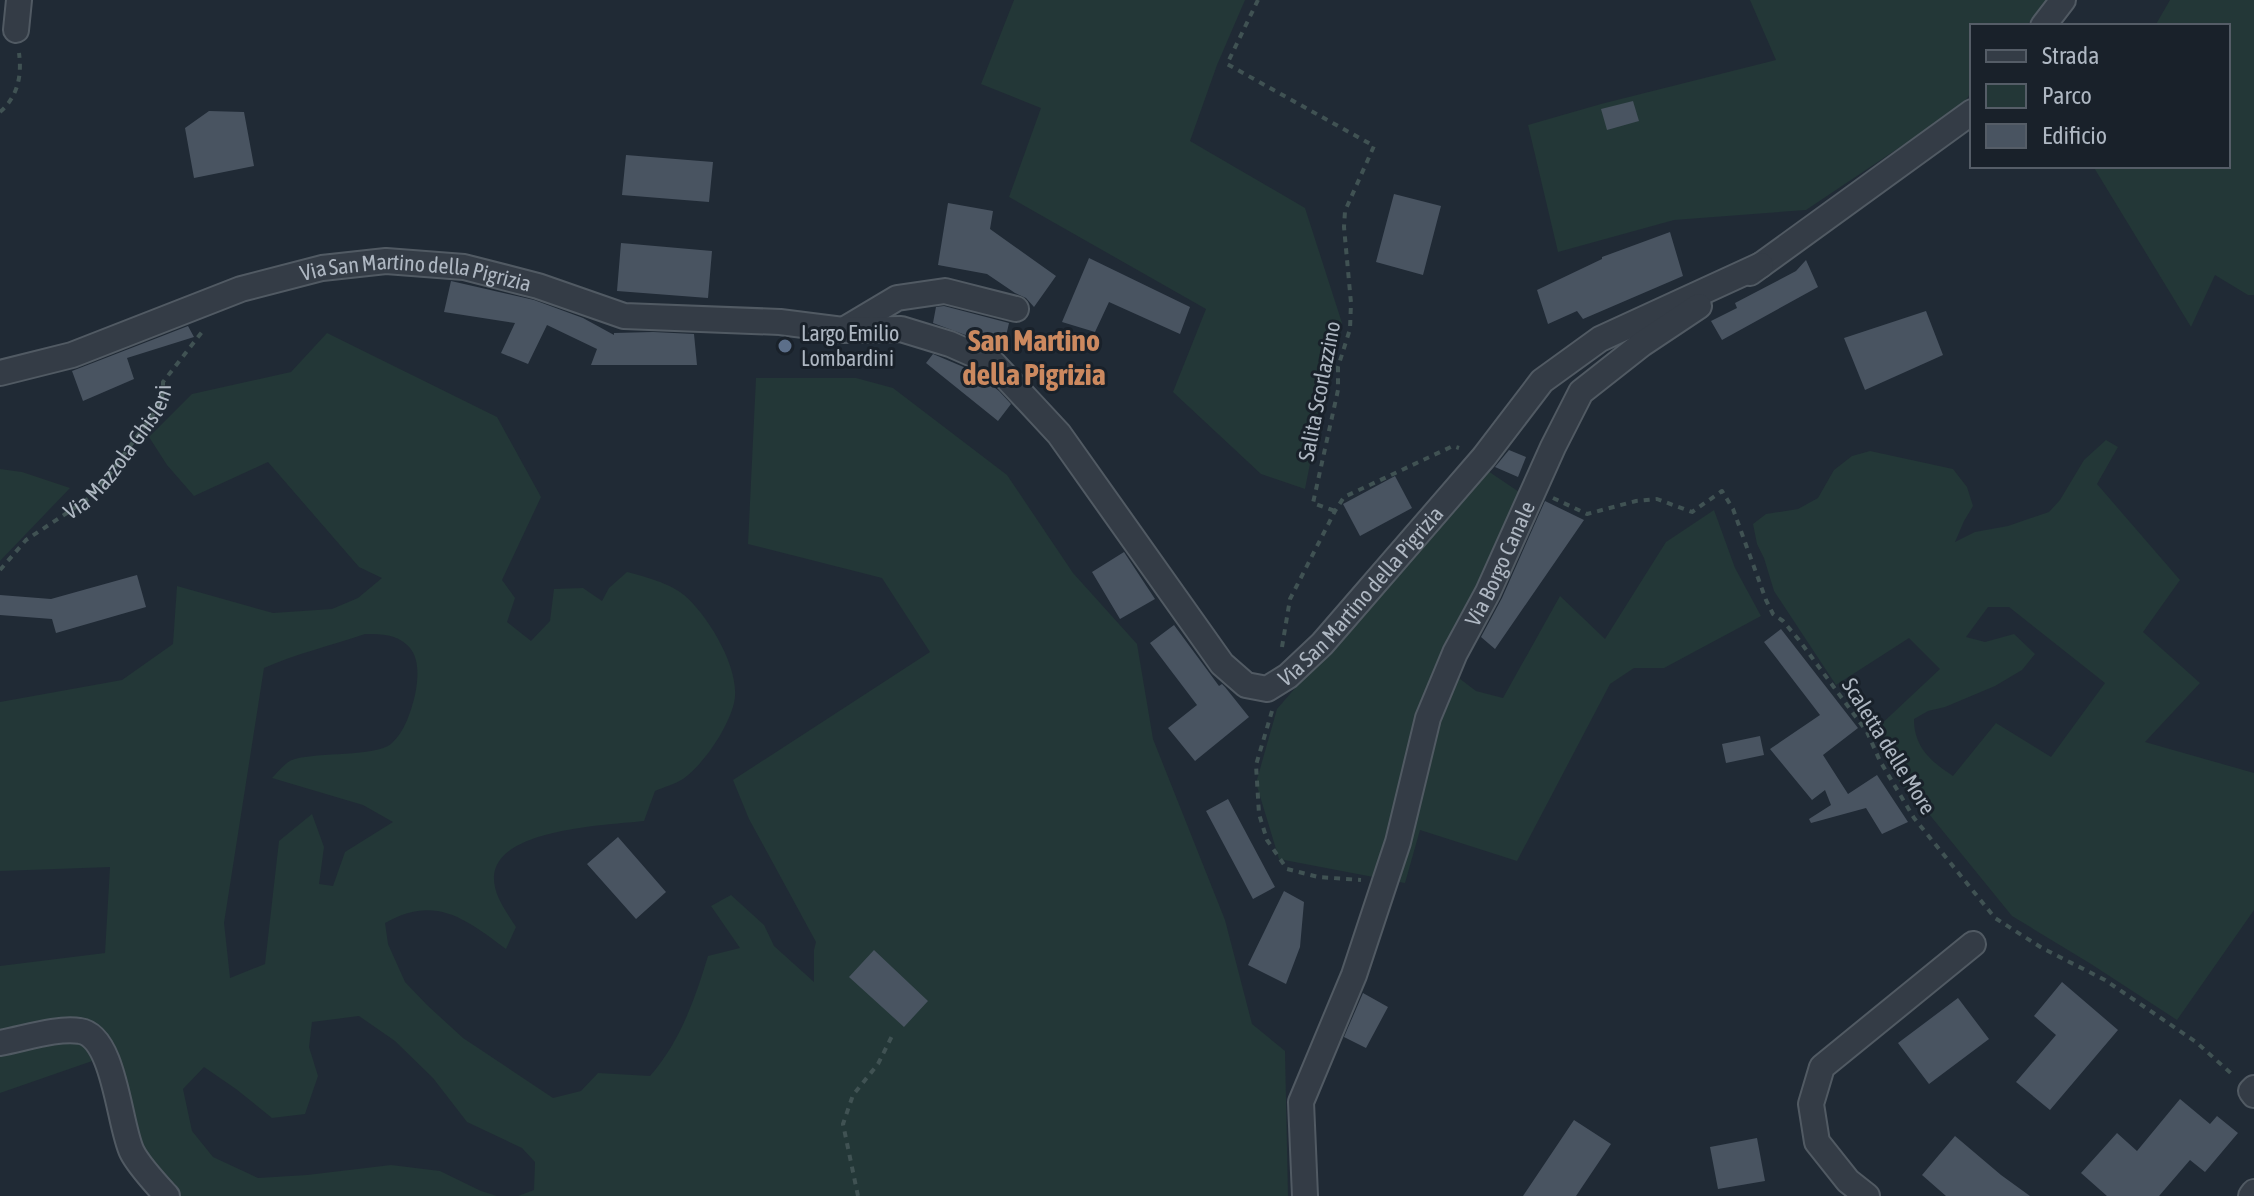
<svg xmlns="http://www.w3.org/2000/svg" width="2254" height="1196" font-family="'Asap Condensed',sans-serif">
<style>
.green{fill:#233737;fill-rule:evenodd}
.building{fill:#495461}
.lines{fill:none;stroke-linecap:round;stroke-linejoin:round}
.minor-casing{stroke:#515a63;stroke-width:28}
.path{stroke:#405253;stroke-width:4;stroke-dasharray:6 6;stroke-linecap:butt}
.minor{stroke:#343c46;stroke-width:24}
.service-dot{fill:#5c6f8a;stroke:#19212a;stroke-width:3}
.labels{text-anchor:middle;stroke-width:6;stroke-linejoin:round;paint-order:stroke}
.street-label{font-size:22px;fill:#aeb7c2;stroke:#19212a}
.poi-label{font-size:22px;fill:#aeb7c2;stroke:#19212a;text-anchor:start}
.district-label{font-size:30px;font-weight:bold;fill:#cc895f;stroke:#19212a}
</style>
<rect width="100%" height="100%" fill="#202a35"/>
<path class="green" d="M 1014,0 L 1245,0 L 1217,65 L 1190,141 L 1305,208 L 1342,323 L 1327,378 L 1305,489 L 1261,474 L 1173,392 L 1206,309 L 1009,197 L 1041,108 L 981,84 Z
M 1750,0 L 2048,0 L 2026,26 L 1972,26 L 1972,92 L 1960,107 L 1806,210 L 1674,220 L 1558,252 L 1528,125 L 1601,104 L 1776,60 Z
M 2170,0 L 2254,0 L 2254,295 L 2248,295 L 2215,275 L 2191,327 L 2093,166 L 2228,166 L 2228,26 L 2155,26 Z
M 327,333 L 497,417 L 541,497 L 502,580 L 515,598 L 507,622 L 531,641 L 550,621 L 554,589 L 583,588 L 602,601 L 609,588 L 627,572 C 644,576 671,584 684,595 C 708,615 742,671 734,703 C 728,728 704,764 683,779 C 675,784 664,787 655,791 L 644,821 C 610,825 497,828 494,876 C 493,895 506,911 516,927 L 506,949 C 466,919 435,894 385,923 L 388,944 L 405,982 L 427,1005 L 463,1038 L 553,1098 L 581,1091 L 598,1073 L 650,1076 C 680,1042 695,999 708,956 L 740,948 L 711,906 L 731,895 L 764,925 L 774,946 L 814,982 L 814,950 L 816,942 L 749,819 L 733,780 L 930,652 L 882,578 L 748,544 L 756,378 L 856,378 L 893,388 L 1007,475 L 1073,573 L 1137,644 L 1153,739 L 1225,920 L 1252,1024 L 1285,1051 L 1288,1196 L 518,1196 L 534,1190 L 535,1162 L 522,1148 L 467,1122 L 433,1078 L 395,1041 L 359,1016 L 312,1022 L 309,1047 L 318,1076 L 305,1114 L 272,1118 L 236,1089 L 204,1067 L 183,1089 L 192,1131 L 213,1157 L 258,1178 L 307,1175 L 391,1165 L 440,1171 L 481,1191 L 497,1196 L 175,1196 L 129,1135 L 98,1059 L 0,1093 L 0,966 L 105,953 L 110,867 L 0,871 L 0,702 L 122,680 L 173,644 L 177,586 L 273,613 L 332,609 L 358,598 L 382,578 L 359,567 L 268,462 L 194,496 L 167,465 L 149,437 L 192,394 L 291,372 ZM 365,634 C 382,634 398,634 410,648 C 420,660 418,680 415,695 C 411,711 405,732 391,744 C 375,757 318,752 295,759 C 286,761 278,772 272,778 L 363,805 L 393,822 L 345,852 L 333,886 L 319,884 L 324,847 L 312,814 L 279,841 L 265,964 L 230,978 L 224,923 L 264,668 C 298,653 330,646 365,634 Z
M 2106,440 L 2118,447 L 2097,484 L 2180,580 L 2143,632 L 2200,683 L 2145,742 L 2254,773 L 2254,910 L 2177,1020 L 2091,964 L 2012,916 L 1929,814 L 1900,783 L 1876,729 L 1940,669 L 1909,638 L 1836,685 L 1774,591 L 1764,558 L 1757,544 L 1753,524 L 1766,514 L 1798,509 L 1818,498 L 1834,470 L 1852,456 L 1870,451 L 1953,469 L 1967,487 L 1973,506 L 1964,521 L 1955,542 L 1975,532 L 2008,526 L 2049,512 L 2060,500 L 2084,460 ZM 1988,607 L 2009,607 L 2105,683 L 2051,757 L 1996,723 L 1953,776 C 1932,762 1914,748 1914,719 L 1928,711 L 1945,707 L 1995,686 L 2022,670 L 2035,654 L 2014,634 L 1985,642 L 1966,637 Z
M 0,469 L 22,472 L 70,488 L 0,561 Z
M 1488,471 L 1525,496 L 1443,666 L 1476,691 L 1503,698 L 1560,596 L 1605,639 L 1666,542 L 1714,510 L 1735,568 L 1761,616 L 1664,668 L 1634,668 L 1610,684 L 1517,861 L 1420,830 L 1405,883 L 1279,859 L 1256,783 L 1277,709 L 1439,522 Z"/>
<path class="building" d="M 1633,101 L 1639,121 L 1607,130 L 1601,109 Z
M 209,111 L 244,112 L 254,166 L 194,178 L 185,128 Z
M 626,155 L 713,162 L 709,202 L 622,195 Z
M 1394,194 L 1441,206 L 1423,275 L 1376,262 Z
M 948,203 L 993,211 L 990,229 L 1056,276 L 1034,307 L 1026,298 L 1015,293 L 987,274 L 938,265 Z
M 1670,232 L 1683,276 L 1583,319 L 1577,311 L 1548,324 L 1537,290 L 1602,259 L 1602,257 Z
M 621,243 L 712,251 L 708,298 L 617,291 Z
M 1089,258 L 1190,307 L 1180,334 L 1109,302 L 1095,332 L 1062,322 Z
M 1806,260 L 1818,287 L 1722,340 L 1711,321 L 1737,308 L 1735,303 L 1796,271 Z
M 451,281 L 534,300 L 583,318 L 614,335 L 614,333 L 653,332 L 694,334 L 697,365 L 591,365 L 597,349 L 547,325 L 528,364 L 501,353 L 515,323 L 444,312 Z
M 944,306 L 1009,323 L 1004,345 L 979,340 L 933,323 L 936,307 Z
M 1926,311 L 1943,355 L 1865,390 L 1844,338 Z
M 188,326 L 194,337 L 127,358 L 134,379 L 83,401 L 72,371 Z
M 933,354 L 973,371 L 999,391 L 1011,404 L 998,421 L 926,363 Z
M 1509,450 L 1526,457 L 1518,477 L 1495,467 Z
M 1395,476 L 1412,508 L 1360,536 L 1343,504 Z
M 1545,501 L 1584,520 L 1495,649 L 1481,637 L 1502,598 Z
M 1124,552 L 1155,599 L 1120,619 L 1092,572 Z
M 137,575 L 146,607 L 56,633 L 52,619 L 0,615 L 0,595 L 51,599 Z
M 1174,625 L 1219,686 L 1222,684 L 1225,687 L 1249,717 L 1195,761 L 1168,728 L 1197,705 L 1150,643 Z
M 1781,629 L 1858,728 L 1823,755 L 1848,794 L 1877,775 L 1908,822 L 1882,834 L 1866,808 L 1811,823 L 1809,819 L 1831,805 L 1825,790 L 1812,800 L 1770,749 L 1820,715 L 1764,642 Z
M 1760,736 L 1764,755 L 1726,763 L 1722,744 Z
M 1228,799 L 1275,887 L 1253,899 L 1206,811 Z
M 618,837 L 666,892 L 636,919 L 587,864 Z
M 1284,891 L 1304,902 L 1300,947 L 1286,984 L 1248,965 Z
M 874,950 L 928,1001 L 904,1027 L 849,977 Z
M 2062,982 L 2118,1030 L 2050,1110 L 2016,1082 L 2056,1035 L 2034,1016 Z
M 1363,993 L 1388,1007 L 1366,1048 L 1344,1037 Z
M 1958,998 L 1989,1039 L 1929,1084 L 1898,1043 Z
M 2180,1099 L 2210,1124 L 2217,1116 L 2238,1133 L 2205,1172 L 2190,1160 L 2159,1196 L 2107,1196 L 2081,1173 L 2117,1133 L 2137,1151 Z
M 1574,1120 L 1611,1144 L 1576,1196 L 1523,1196 Z
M 1955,1136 L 2001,1175 L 2030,1196 L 1946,1196 L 1922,1175 Z
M 1757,1138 L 1765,1181 L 1718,1189 L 1710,1147 Z"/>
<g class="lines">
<g class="minor-casing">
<g id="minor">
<path d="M 2043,26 L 2063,0"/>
<path d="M 16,30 L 19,0"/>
<path d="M 1750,273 L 1972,112"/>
<path d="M 845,329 L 897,298 L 945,291 L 1016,309"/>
<path id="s2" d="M 0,373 L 72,355 L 241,289 L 322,268 L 386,261 L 464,267 L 538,286 L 624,316 L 780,322 L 843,330 L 901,329 L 950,344 L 993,363 L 1059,434 L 1222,664 L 1246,685 L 1267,689 L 1288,676 L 1322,644 L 1484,457 L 1542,381 L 1600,339 L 1761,265"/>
<path d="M 0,1043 C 23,1039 58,1027 80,1031 C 115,1036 119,1126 132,1152 C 139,1166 156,1184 167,1196"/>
<path d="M 2254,1088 L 2251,1091 L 2254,1095"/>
<path id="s3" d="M 1305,1196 L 1301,1102 L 1354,975 L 1398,842 L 1428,718 L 1455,653 L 1488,592 L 1553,447 L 1581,392 L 1642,344 L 1699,306"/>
<path d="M 1867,1196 L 1848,1181 L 1817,1142 L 1811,1104 L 1822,1067 L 1973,944"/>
<path d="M 2251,1196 L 2254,1192"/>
</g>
</g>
<g class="path">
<path d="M 1258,0 L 1227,64 L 1374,146 L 1345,211 L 1344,227 L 1351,303 L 1350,329 L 1338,367 L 1338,390 L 1313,503 L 1335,511"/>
<path d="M 0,112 C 18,96 22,76 19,53"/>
<path d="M 1553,498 L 1587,514 L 1636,501 L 1657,499 L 1692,512 L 1722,491 L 1733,509 L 1766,600 L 1773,614 L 1783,621 L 1799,640 L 1867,732 L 1880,761 L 1914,818 L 1995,918 L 2042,948 L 2105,980 L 2196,1042 L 2234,1076"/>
<path id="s1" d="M 0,570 L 26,540 L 88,499 L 109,475 L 157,409 L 163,393 L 163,382 L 202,332"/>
<path d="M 1282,647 L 1290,599 L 1335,511 L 1344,497 L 1453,446 L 1459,448"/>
<path d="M 1272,711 L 1256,765 L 1259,814 L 1267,840 L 1287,869 L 1318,877 L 1361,880"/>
<path d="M 858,1196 L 843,1124 L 853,1095 L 878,1064 L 893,1034"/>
</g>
<use href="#minor" class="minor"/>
</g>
<circle class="service-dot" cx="785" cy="346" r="8"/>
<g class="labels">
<g class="street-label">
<text dy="8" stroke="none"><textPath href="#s2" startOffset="434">Via San Martino della Pigrizia</textPath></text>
<text transform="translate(1319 391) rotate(-79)" y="8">Salita Scorlazzino</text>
<text dy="8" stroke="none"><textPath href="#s1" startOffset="170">Via Mazzola Ghisleni</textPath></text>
<text dy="8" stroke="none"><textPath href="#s3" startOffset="670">Via Borgo Canale</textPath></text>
<text dy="8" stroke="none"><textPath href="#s2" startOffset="1590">Via San Martino della Pigrizia</textPath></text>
<text transform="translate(1889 746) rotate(58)" y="8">Scaletta delle More</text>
</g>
<g class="poi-label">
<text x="801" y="341">Largo Emilio<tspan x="801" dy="25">Lombardini</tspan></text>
</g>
<g class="district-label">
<text x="1034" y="351">San Martino<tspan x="1034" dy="34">della Pigrizia</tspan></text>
</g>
</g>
<rect x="1970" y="24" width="260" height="144" fill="#19212a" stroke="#555d67" stroke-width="2"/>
<rect x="1986" y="50" width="40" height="12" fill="#343c46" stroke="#555d67" stroke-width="2"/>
<text x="2042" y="64" font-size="24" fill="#aeb7c2">Strada</text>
<rect x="1986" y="84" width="40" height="24" fill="#233737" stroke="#555d67" stroke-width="2"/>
<text x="2042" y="104" font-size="24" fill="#aeb7c2">Parco</text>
<rect x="1986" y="124" width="40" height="24" fill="#495461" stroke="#555d67" stroke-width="2"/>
<text x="2042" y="144" font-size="24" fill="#aeb7c2">Edificio</text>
</svg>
